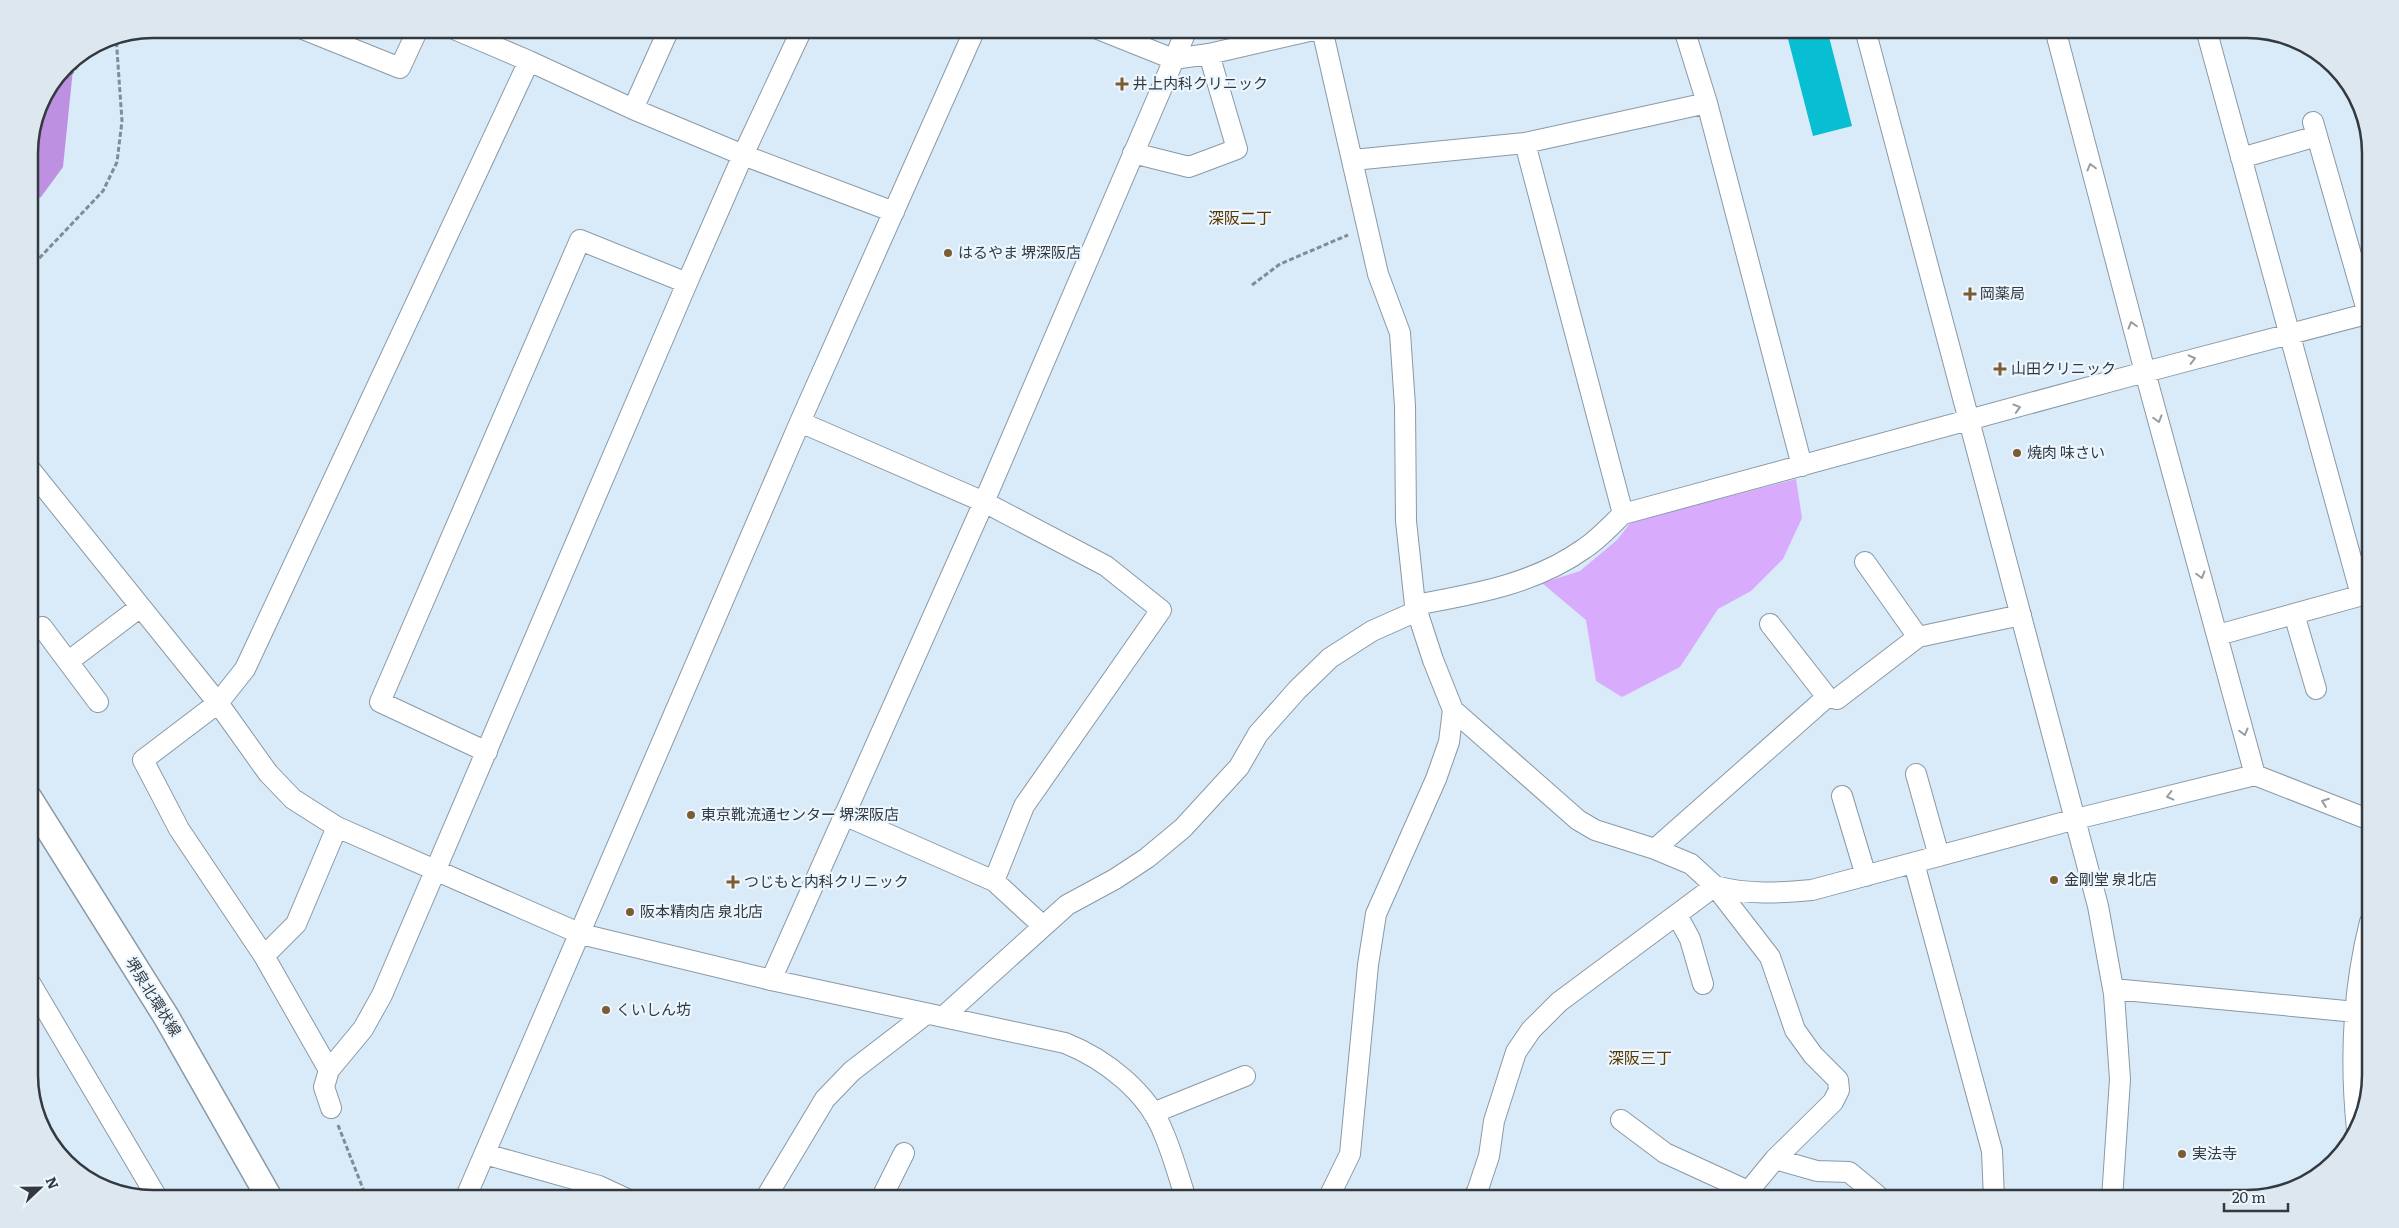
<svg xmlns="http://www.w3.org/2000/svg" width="2399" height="1228" font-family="Literata,'Noto Sans JP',serif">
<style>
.green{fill:#d9abfd}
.forest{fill:#be90e2}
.building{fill:#07bed2}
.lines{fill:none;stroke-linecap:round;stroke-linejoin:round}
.minor-casing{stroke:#8999a6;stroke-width:22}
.major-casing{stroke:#8999a6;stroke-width:28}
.path{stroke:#818d96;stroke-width:3;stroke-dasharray:5 2.5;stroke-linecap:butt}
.minor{stroke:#fff;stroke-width:20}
.major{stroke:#fff;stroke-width:25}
.oneway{stroke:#999c9f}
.poi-dot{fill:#7c5c32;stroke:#ecf6ff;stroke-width:2}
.labels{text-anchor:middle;stroke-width:4.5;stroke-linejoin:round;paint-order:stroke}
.poi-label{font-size:15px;fill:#33393f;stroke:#ecf6ff;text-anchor:start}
.street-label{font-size:15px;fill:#33393f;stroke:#ecf6ff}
.neighbourhood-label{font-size:16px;fill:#5a3900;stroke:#ecf6ff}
.rim{fill:none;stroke:#33393f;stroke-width:2.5}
</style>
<rect width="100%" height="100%" fill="#d9eaf8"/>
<path class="green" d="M 1796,479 L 1802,518 L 1783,559 L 1751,591 L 1718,609 L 1680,667 L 1622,697 L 1596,681 L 1586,620 L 1542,583 L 1580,571 L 1617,540 L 1631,522 Z"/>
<path class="forest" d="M 74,59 L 63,167 L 41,197 L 29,203 L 29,145 L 38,105 L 65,65 Z"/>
<path class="building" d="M 1796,29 L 1827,29 L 1852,126 L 1813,136 L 1786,31 Z"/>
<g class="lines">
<g class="minor-casing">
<path id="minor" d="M 303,29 L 400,68 L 418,29
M 454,29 L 529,61
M 1098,29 L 1173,59 L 1209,54 L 1318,29
M 1322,29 L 1378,274 L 1400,333 L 1405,406 L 1406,521 L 1415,605 L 1433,660 L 1453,710 L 1449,742 L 1436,779 L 1376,914 L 1368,965 L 1350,1154 L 1328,1199
M 1684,29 L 1707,103 L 1802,466
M 1865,29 L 2098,906 L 2114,994 L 2120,1079 L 2112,1199
M 2055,29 L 2145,372 L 2255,775
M 2206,29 L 2361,595
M 633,109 L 669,29
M 2313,122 L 2368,314
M 1525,143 L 1623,514 L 2145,372 L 2370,313
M 1133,153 L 1189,167 L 1237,149 L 1209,54
M 2241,158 L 2317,136
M 1353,160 L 1525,143 L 1707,103
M 800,422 L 984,502 L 1106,566 L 1161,610 L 1024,806 L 994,881
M 29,468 L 218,703 L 268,773 L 293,799 L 337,827 L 581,934 L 771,980 L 1065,1043 C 1105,1059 1148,1092 1164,1134 C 1173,1155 1179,1178 1186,1199
M 1865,562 L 1918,637
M 1415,605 C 1475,594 1535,584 1585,548 C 1599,539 1610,526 1623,514
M 2294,614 L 2316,689
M 1770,624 L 1827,697
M 42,627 L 98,702
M 2218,635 L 2370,593
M 69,661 L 139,608
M 1453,710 L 1578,820 L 1595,830 L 1655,849 L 1691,864 L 1715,886 L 1770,957 L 1795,1030 L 1813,1055 L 1838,1080 L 1839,1090 L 1833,1102 L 1775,1159
M 487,752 L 380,702 L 580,240 L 687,283
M 1916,774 L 1939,856
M 1842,796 L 1866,876
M 844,815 L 994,881 L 1043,926
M 1655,849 L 1827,697 L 1837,699 L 1918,637 L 2021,615
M 1914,863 L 1992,1151 L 1994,1199
M 1677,915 L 1690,939 L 1703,984
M 264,956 L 296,924 L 337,827
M 771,980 L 984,502 L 1187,29
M 29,981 L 158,1199
M 2113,989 L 2356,1012
M 943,1017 L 1067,905 L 1115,879 L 1147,858 L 1183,828 L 1239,767 L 1258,734 L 1297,690 L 1330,658 L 1372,631 L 1417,611
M 329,1070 L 363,1029 L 382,995 L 687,283 L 743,155 L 802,29
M 331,1108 L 324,1087 L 329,1070 L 264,956 L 179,829 L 143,760 L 218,703 L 245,669 L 529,61 L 633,109 L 743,155 L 894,212
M 1153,1113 L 1245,1076
M 1621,1120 L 1665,1153 L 1748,1191
M 2357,1130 C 2350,1061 2353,989 2370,922
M 485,1154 L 599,1186 L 627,1199
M 465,1199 L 800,422 L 975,29
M 765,1199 L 825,1099 L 852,1071 L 926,1014
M 881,1199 L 904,1153
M 1472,1199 L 1477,1192 L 1489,1156 L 1494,1121 L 1516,1052 L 1531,1030 L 1559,1002 L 1715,886 C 1748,895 1779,893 1812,890 L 2076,819 L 2255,775 L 2370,820
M 1742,1199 L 1775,1159 L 1817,1171 L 1849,1172 L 1878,1196"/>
</g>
<g class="major-casing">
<path id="major" d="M 29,798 L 167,1018 L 270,1199"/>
</g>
<path class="path" d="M 51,87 C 64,81 80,69 83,53
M 29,269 L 103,191 L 117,162 L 122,121 L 116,36
M 1252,285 L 1280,264 L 1348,235
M 338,1125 L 367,1199"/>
<use href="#minor" class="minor"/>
<use href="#major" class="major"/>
</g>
<defs><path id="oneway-chevron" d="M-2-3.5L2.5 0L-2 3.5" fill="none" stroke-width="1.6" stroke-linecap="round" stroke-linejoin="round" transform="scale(1.25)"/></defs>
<g class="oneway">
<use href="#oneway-chevron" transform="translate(2091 167) rotate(-105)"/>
<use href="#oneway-chevron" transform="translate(2132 325) rotate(-105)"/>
<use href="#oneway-chevron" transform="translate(2192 359) rotate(-14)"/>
<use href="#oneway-chevron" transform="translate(2017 408) rotate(-16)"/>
<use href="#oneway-chevron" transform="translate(2158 419) rotate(74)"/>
<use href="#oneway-chevron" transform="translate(2201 575) rotate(74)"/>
<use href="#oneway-chevron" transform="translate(2244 732) rotate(75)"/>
<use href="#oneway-chevron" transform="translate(2170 796) rotate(166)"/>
<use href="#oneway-chevron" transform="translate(2325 802) rotate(-159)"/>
</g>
<g class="poi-dot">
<path d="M1119.5 76.5h5v5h5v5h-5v5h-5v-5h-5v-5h5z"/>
<circle cx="948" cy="253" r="5"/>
<path d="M1967.5 286.5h5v5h5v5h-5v5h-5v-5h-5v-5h5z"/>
<path d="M1997.5 361.5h5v5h5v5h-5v5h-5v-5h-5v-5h5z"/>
<circle cx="2017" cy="453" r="5"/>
<circle cx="691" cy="815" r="5"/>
<circle cx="2054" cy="880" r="5"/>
<path d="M730.5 874.5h5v5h5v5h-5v5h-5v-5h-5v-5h5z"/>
<circle cx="630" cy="912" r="5"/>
<circle cx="606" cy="1010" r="5"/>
<circle cx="2182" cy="1154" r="5"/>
</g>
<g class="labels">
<g class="poi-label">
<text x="1133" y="89">井上内科クリニック</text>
<text x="958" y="258">はるやま 堺深阪店</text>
<text x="1980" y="299">岡薬局</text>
<text x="2011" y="374">山田クリニック</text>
<text x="2027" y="458">焼肉 味さい</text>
<text x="701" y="820">東京靴流通センター 堺深阪店</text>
<text x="2064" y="885">金剛堂 泉北店</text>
<text x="744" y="887">つじもと内科クリニック</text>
<text x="640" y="917">阪本精肉店 泉北店</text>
<text x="616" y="1015">くいしん坊</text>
<text x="2192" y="1159">実法寺</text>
</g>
<g class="street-label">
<text transform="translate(153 997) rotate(58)" y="5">堺泉北環状線</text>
</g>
<g class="neighbourhood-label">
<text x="1240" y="224">深阪二丁</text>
<text x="1640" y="1064">深阪三丁</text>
</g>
</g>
<path d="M0 0H2399V1228H0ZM153 38H2247A115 115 0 0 1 2362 153V1075A115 115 0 0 1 2247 1190H153A115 115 0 0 1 38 1075V153A115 115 0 0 1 153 38Z" fill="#dde7f0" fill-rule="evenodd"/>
<path class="rim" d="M153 38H2247A115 115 0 0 1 2362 153V1075A115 115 0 0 1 2247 1190H153A115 115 0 0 1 38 1075V153A115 115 0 0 1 153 38Z"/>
<g transform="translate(40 1188) rotate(68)" stroke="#ecf6ff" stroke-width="4" paint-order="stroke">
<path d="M0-4L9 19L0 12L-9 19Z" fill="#33393f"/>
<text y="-8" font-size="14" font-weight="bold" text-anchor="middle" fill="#33393f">N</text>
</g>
<path d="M2224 1203v8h64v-8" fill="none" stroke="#33393f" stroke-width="2.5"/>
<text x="2232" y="1203" font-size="15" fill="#33393f" stroke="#ecf6ff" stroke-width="4" paint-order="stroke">20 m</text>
</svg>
